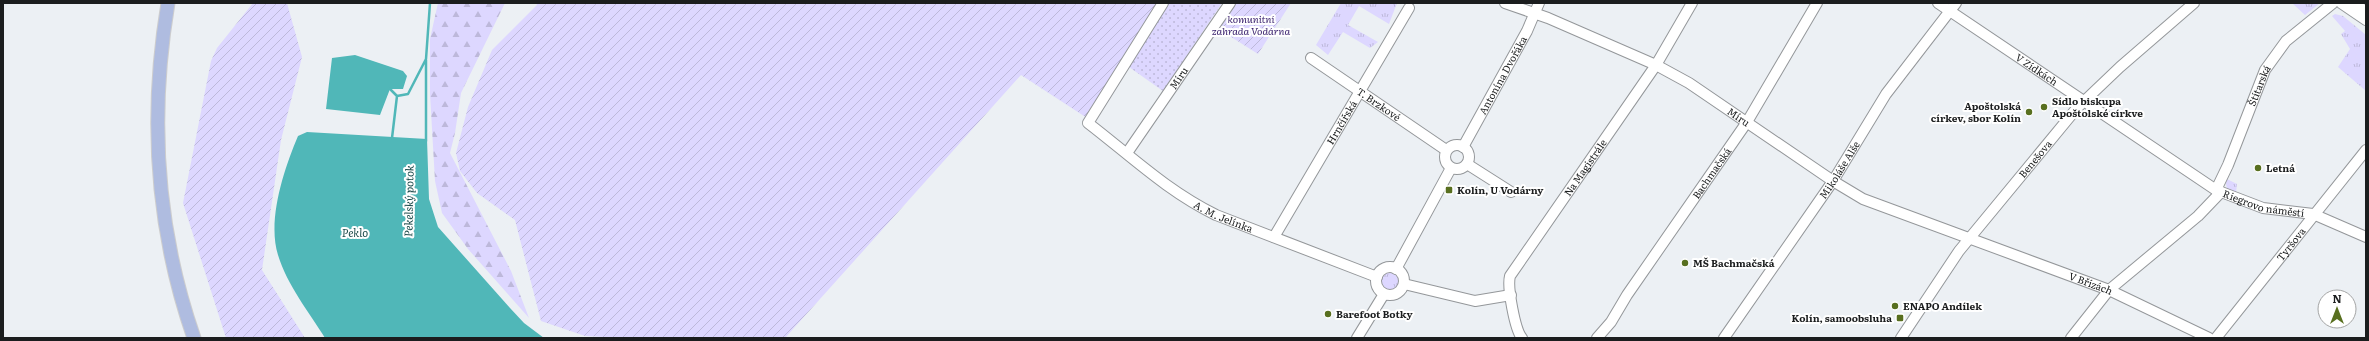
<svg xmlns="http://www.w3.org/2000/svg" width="2369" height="341" font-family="Literata,serif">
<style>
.grass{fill:url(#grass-tufts)}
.forest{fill:url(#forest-firs)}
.park{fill:url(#park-dots)}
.garden{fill:url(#garden-furrows)}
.water{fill:#50b7b8}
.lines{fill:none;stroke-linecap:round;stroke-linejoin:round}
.stream{stroke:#50b7b8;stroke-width:2.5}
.minor-casing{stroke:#94979a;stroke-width:12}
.major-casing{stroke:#cdcdce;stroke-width:15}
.minor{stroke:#fff;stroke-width:10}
.major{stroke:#afbce0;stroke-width:13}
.poi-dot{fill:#586f1f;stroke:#fff;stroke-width:1.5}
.labels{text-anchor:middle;stroke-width:4;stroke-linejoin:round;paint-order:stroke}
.park-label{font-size:10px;font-style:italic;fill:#381f6c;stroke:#fff}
.street-label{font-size:10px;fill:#1b1d1e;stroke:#fff}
.poi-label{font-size:10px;font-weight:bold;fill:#1b1d1e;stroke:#fff;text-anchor:start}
.water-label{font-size:11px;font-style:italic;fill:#1d4b4b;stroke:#fff}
</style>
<defs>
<pattern id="grass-tufts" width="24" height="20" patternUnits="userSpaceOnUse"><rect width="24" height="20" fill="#ddd7ff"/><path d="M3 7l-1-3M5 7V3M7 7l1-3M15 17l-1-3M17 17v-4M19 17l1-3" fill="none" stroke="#bdb8da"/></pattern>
<pattern id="forest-firs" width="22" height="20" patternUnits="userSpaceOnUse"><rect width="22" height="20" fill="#ddd7ff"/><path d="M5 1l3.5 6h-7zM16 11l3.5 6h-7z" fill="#bdb8da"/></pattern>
<pattern id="park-dots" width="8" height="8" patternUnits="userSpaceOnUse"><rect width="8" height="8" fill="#ddd7ff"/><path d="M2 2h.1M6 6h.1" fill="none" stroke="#bdb8da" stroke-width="1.8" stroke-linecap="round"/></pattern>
<pattern id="garden-furrows" width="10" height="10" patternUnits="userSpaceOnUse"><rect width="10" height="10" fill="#ddd7ff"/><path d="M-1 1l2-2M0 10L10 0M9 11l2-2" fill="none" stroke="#bdb8da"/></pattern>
</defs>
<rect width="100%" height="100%" fill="#ecf0f4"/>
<path class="grass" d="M 1341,3 L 1397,3 L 1389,24 L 1359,6 L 1348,25 L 1378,42 L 1370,48 L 1343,32 L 1328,55 L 1316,45 Z
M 2292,3 L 2320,3 L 2305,15 Z
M 2335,14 L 2343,16 L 2366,35 L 2366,91 L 2338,67 L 2350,49 L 2341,34 L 2345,31 L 2332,16 Z
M 2225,178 L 2237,184 L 2236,193 L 2227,189 Z
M1381 281a9 9 0 1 1 18 0a9 9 0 1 1-18 0Z"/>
<path class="forest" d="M 438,3 L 505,3 L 461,93 L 455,133 L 450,153 L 511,271 L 529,318 L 468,249 L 442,213 L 435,181 L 430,94 L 430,39 Z"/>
<path class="park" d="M 1169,3 L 1222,3 L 1163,91 L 1129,67 Z"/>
<path class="garden" d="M 253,3 L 287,3 L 302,57 L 281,140 L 262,270 L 305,338 L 226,338 L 183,203 L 211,61 L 217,48 Z
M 536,3 L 1158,3 L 1087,118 L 1021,75 L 785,338 L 623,338 L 585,336 L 541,321 L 515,220 L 477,193 L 460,171 L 456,153 L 468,107 L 492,50 L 537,5 Z
M 1234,3 L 1291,3 L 1258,54 L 1217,28 Z"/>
<path class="water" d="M 355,55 L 403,71 L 407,76 L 403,89 L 390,89 L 380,115 L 326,109 L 332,58 Z
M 307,132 L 427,139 L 429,199 L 438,227 L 510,308 L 524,323 L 544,338 L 325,338 C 309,312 287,285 278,255 C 267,220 284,169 298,136 Z"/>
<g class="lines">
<path class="stream" d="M 426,60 L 426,141
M 390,89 L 397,96
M 392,138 L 397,96 L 408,94 L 426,59 L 430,3"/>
<g class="minor-casing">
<g id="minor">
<path id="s1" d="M 1163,3 L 1088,123 C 1131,156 1167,191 1216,215 L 1377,277"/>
<path id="s2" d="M 1505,3 L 1548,18 L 1656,65 L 1689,83 L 1833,181 L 1863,199 L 2109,290 L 2209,338"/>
<path id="s3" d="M 1938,3 L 2216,190 L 2263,208 L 2313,214 L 2366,237"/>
<path d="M 2341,3 L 2366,20"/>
<path d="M 2355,3 L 2366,12"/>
<path id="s4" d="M 1311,58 L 1446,150"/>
<circle cx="1457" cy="157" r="12"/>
<path id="s5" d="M 1463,147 L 1527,31 L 1539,3"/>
<path id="s6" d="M 1127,153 L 1230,3"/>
<path d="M 1467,164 L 1511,192"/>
<path id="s7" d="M 2216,190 L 2228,165 L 2265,70 L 2286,41 L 2333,3"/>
<path id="s8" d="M 1274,237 L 1409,8"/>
<circle cx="1390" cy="281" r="14"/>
<path d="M 1396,269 L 1451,168"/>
<path d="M 1404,284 L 1475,301 L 1511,295"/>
<path d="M 1357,338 L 1384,294"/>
<path id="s9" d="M 1522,338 C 1515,330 1507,287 1510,276 L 1656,65 L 1692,3"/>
<path id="s10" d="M 1597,338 L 1611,322 L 1627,295 L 1747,122 L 1817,3"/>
<path id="s11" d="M 1724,338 L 1833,181 L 1886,94 L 1956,3"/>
<path id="s12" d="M 1901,338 L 1959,251 L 2077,108 L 2120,67 L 2194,3"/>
<path d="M 2071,338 L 2109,290 L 2198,216 L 2221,192"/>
<path id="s13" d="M 2216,338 L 2366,150"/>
</g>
</g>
<g class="major-casing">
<path id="major" d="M 168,3 C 149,116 156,229 194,338"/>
</g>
<use href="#minor" class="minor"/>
<use href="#major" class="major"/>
</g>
<g class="poi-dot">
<circle cx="2044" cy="107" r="4"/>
<circle cx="2029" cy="112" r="4"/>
<circle cx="2258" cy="168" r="4"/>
<rect x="1445" y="186" width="8" height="8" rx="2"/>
<circle cx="1685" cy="263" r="4"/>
<circle cx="1895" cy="306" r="4"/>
<circle cx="1328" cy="314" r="4"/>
<rect x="1896" y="314" width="8" height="8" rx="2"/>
</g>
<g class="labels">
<g class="park-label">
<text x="1251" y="23">komunitní<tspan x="1251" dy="12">zahrada Vodárna</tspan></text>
</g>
<g class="street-label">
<text dy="4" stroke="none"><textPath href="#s3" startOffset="119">V Zídkách</textPath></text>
<text dy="4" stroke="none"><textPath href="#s5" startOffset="82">Antonína Dvořáka</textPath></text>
<text dy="4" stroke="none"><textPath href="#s6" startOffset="91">Míru</textPath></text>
<text dy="4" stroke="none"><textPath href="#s7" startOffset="113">Štítarská</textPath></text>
<text dy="4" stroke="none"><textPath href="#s4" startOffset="82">T. Brzkové</textPath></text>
<text dy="4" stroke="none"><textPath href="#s2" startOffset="261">Míru</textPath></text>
<text dy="4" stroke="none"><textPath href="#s8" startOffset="133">Hrnčířská</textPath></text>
<text dy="4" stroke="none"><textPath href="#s12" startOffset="224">Benešova</textPath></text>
<text dy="4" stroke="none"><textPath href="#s9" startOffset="196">Na Magistrále</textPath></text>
<text dy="4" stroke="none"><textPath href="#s11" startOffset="204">Mikoláše Alše</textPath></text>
<text dy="4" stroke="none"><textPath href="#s10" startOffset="201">Bachmačská</textPath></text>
<text dy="4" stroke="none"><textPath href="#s3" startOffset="385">Riegrovo náměstí</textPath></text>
<text dy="4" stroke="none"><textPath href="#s1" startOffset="307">A. M. Jelínka</textPath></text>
<text dy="4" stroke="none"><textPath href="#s13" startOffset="120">Tyršova</textPath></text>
<text dy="4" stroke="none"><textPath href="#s2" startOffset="653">V Břízách</textPath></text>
</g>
<g class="poi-label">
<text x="2052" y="105">Sídlo biskupa<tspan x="2052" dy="12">Apoštolské církve</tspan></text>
<text x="2021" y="110" text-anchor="end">Apoštolská<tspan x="2021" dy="12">církev, sbor Kolín</tspan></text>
<text x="2266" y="172">Letná</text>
<text x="1457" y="194">Kolín, U Vodárny</text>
<text x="1693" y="267">MŠ Bachmačská</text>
<text x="1903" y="310">ENAPO Andílek</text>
<text x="1336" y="318">Barefoot Botky</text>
<text x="1892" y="322" text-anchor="end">Kolín, samoobsluha</text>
</g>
<g class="water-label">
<text transform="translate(409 201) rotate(-89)" y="4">Pekelský potok</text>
<text x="355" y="237">Peklo</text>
</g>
</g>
<rect width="2369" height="341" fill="none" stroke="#1b1d1e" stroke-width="8"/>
<g transform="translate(2337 309)"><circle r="19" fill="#ffffff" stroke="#a4a5a5"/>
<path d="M0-3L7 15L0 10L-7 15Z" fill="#586f1f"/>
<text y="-6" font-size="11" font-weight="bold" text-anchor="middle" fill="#1b1d1e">N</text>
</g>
</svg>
